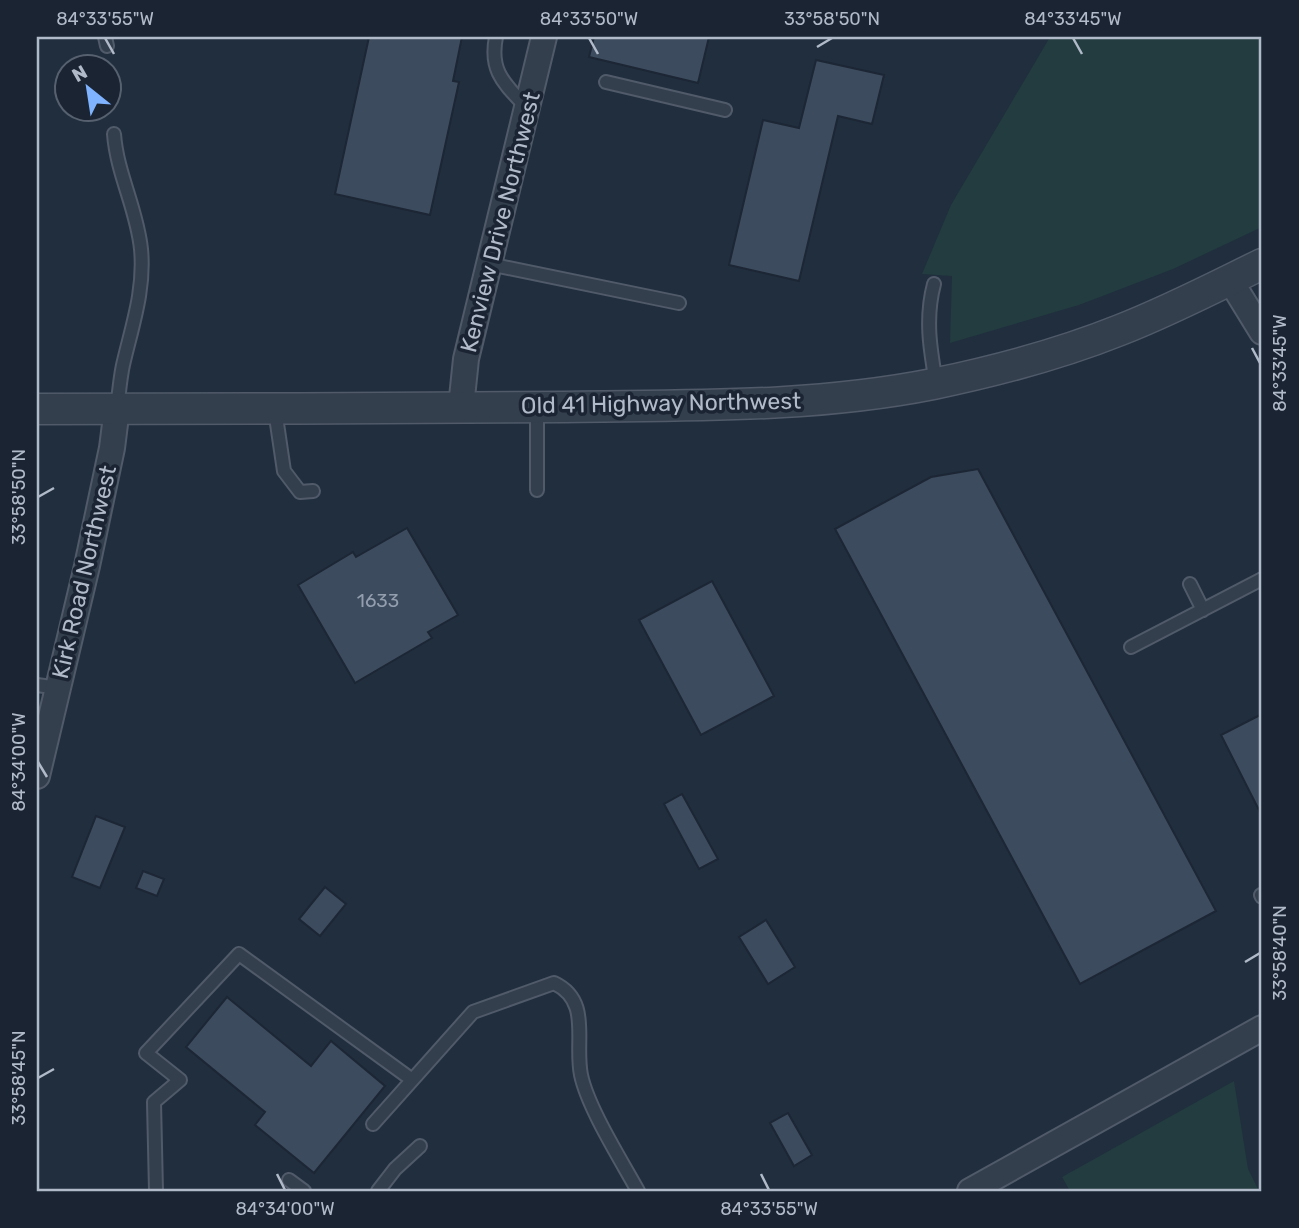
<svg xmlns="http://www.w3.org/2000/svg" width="1299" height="1228" font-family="Rubik,sans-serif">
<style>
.green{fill:#223c3f}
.building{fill:#3c4b5e;stroke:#1c2634;stroke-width:2}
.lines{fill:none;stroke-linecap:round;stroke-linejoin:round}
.service-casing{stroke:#505a69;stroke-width:16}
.minor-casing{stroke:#505a69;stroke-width:28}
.tertiary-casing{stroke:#505a69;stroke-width:33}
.service{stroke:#343f4e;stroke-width:12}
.minor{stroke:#343f4e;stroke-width:24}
.tertiary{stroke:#343f4e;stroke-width:30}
.ticks{fill:none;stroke:#b0bac9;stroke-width:2.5}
.labels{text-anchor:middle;stroke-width:7;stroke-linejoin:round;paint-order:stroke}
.number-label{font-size:19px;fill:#939eae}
.street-label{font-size:23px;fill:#b0bac9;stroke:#1a2432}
.neatline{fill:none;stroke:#b0bac9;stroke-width:2.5}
.ticks-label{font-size:18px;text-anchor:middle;fill:#b0bac9}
</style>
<rect width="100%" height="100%" fill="#202e3e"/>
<path class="green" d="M 1050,37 L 1262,37 L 1262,227 L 1173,269 L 1079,305 L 950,343 L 952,276 L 922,274 L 951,205 Z
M 1234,1081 L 1248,1169 L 1259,1191 L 1070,1191 L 1062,1177 Z"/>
<path class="building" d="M 369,37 L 462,37 L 453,81 L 459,82 L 430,215 L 335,194 Z
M 594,37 L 709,37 L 698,83 L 589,57 Z
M 816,60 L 884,75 L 872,124 L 838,116 L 799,281 L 729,265 L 763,120 L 799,128 Z
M 978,469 L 1216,911 L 1080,984 L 835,529 L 931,477 Z
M 407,528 L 458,615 L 428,632 L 432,638 L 355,683 L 298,585 L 353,552 L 356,557 Z
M 712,581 L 774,696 L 701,735 L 639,620 Z
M 1262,714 L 1262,816 L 1221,735 Z
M 682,794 L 718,859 L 699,869 L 664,804 Z
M 96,816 L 125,827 L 100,888 L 72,877 Z
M 143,871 L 164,879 L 157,896 L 136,888 Z
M 325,887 L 346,904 L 320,936 L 299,919 Z
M 766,920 L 795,967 L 768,984 L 739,937 Z
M 227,997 L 311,1066 L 331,1041 L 385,1086 L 314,1173 L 255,1125 L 265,1112 L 186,1047 Z
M 788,1113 L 812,1155 L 794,1166 L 770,1123 Z"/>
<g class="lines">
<g class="service-casing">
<path id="service" d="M 105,37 L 107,46
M 496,37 C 489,72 505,84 527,108
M 606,82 L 725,110
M 114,134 C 117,174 137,209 141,249 C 145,290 132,326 123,365 C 120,379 119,394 117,408
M 489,264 L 679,303
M 934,284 C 925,318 930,348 936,383
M 275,410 L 284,471 L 300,492 L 313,491
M 537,490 L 537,407
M 1190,584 L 1203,610
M 1131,647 L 1262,579
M 37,685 L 59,688
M 1261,895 L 1262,897
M 373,1124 L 473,1012 L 554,983 C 592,1001 574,1041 581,1075 C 588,1108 621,1160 638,1191
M 289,1180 L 304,1191
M 156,1191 L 154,1102 L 180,1080 L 146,1053 L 239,954 L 411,1079
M 378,1191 L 395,1169 L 420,1146"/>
</g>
<g class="minor-casing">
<path id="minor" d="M 1230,280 L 1262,332
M 461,407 L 466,359 L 544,37
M 37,776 L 87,566 L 112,448 L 117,408
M 970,1191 L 1262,1028"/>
</g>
<g class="tertiary-casing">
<path id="tertiary" d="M 37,409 C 213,408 388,409 564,407 C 687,405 812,408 933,384 C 996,371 1060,354 1120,330 C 1169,311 1215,287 1262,264"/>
</g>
<use href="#service" class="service"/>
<use href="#minor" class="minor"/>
<use href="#tertiary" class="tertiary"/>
</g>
<path class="ticks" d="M 105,38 L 114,54M 589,38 L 598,54M 1073,38 L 1082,54M 817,47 L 832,38M 1252,348 L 1260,363M 38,497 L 54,488M 38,762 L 47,777M 1245,962 L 1260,953M 38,1078 L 54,1069M 277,1174 L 285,1190M 761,1174 L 769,1190"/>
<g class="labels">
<g class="number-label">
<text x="378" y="607">1633</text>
</g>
<g class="street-label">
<text transform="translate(500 222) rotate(-76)" y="8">Kenview Drive Northwest</text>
<text transform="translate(661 403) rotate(-1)" y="8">Old 41 Highway Northwest</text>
<text transform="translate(84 572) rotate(-77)" y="8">Kirk Road Northwest</text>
</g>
</g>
<rect width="1299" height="1228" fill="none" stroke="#1a2432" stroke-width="77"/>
<g transform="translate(88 88) rotate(330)"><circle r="33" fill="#1a2432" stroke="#56606e" stroke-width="2"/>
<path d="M0-5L12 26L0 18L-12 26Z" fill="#7fb3ff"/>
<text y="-10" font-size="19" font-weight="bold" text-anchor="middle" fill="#b0bac9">N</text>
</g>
<rect x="38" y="38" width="1222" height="1152" class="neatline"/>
<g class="ticks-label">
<text x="105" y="25">84°33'55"W</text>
<text x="589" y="25">84°33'50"W</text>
<text x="832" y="25">33°58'50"N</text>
<text x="1073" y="25">84°33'45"W</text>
<text transform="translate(1280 363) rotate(-90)" y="6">84°33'45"W</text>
<text transform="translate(19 497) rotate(-90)" y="6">33°58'50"N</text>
<text transform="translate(19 762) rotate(-90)" y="6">84°34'00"W</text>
<text transform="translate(1280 953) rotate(-90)" y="6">33°58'40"N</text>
<text transform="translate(19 1078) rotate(-90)" y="6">33°58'45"N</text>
<text x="285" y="1215">84°34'00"W</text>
<text x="769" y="1215">84°33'55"W</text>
</g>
</svg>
